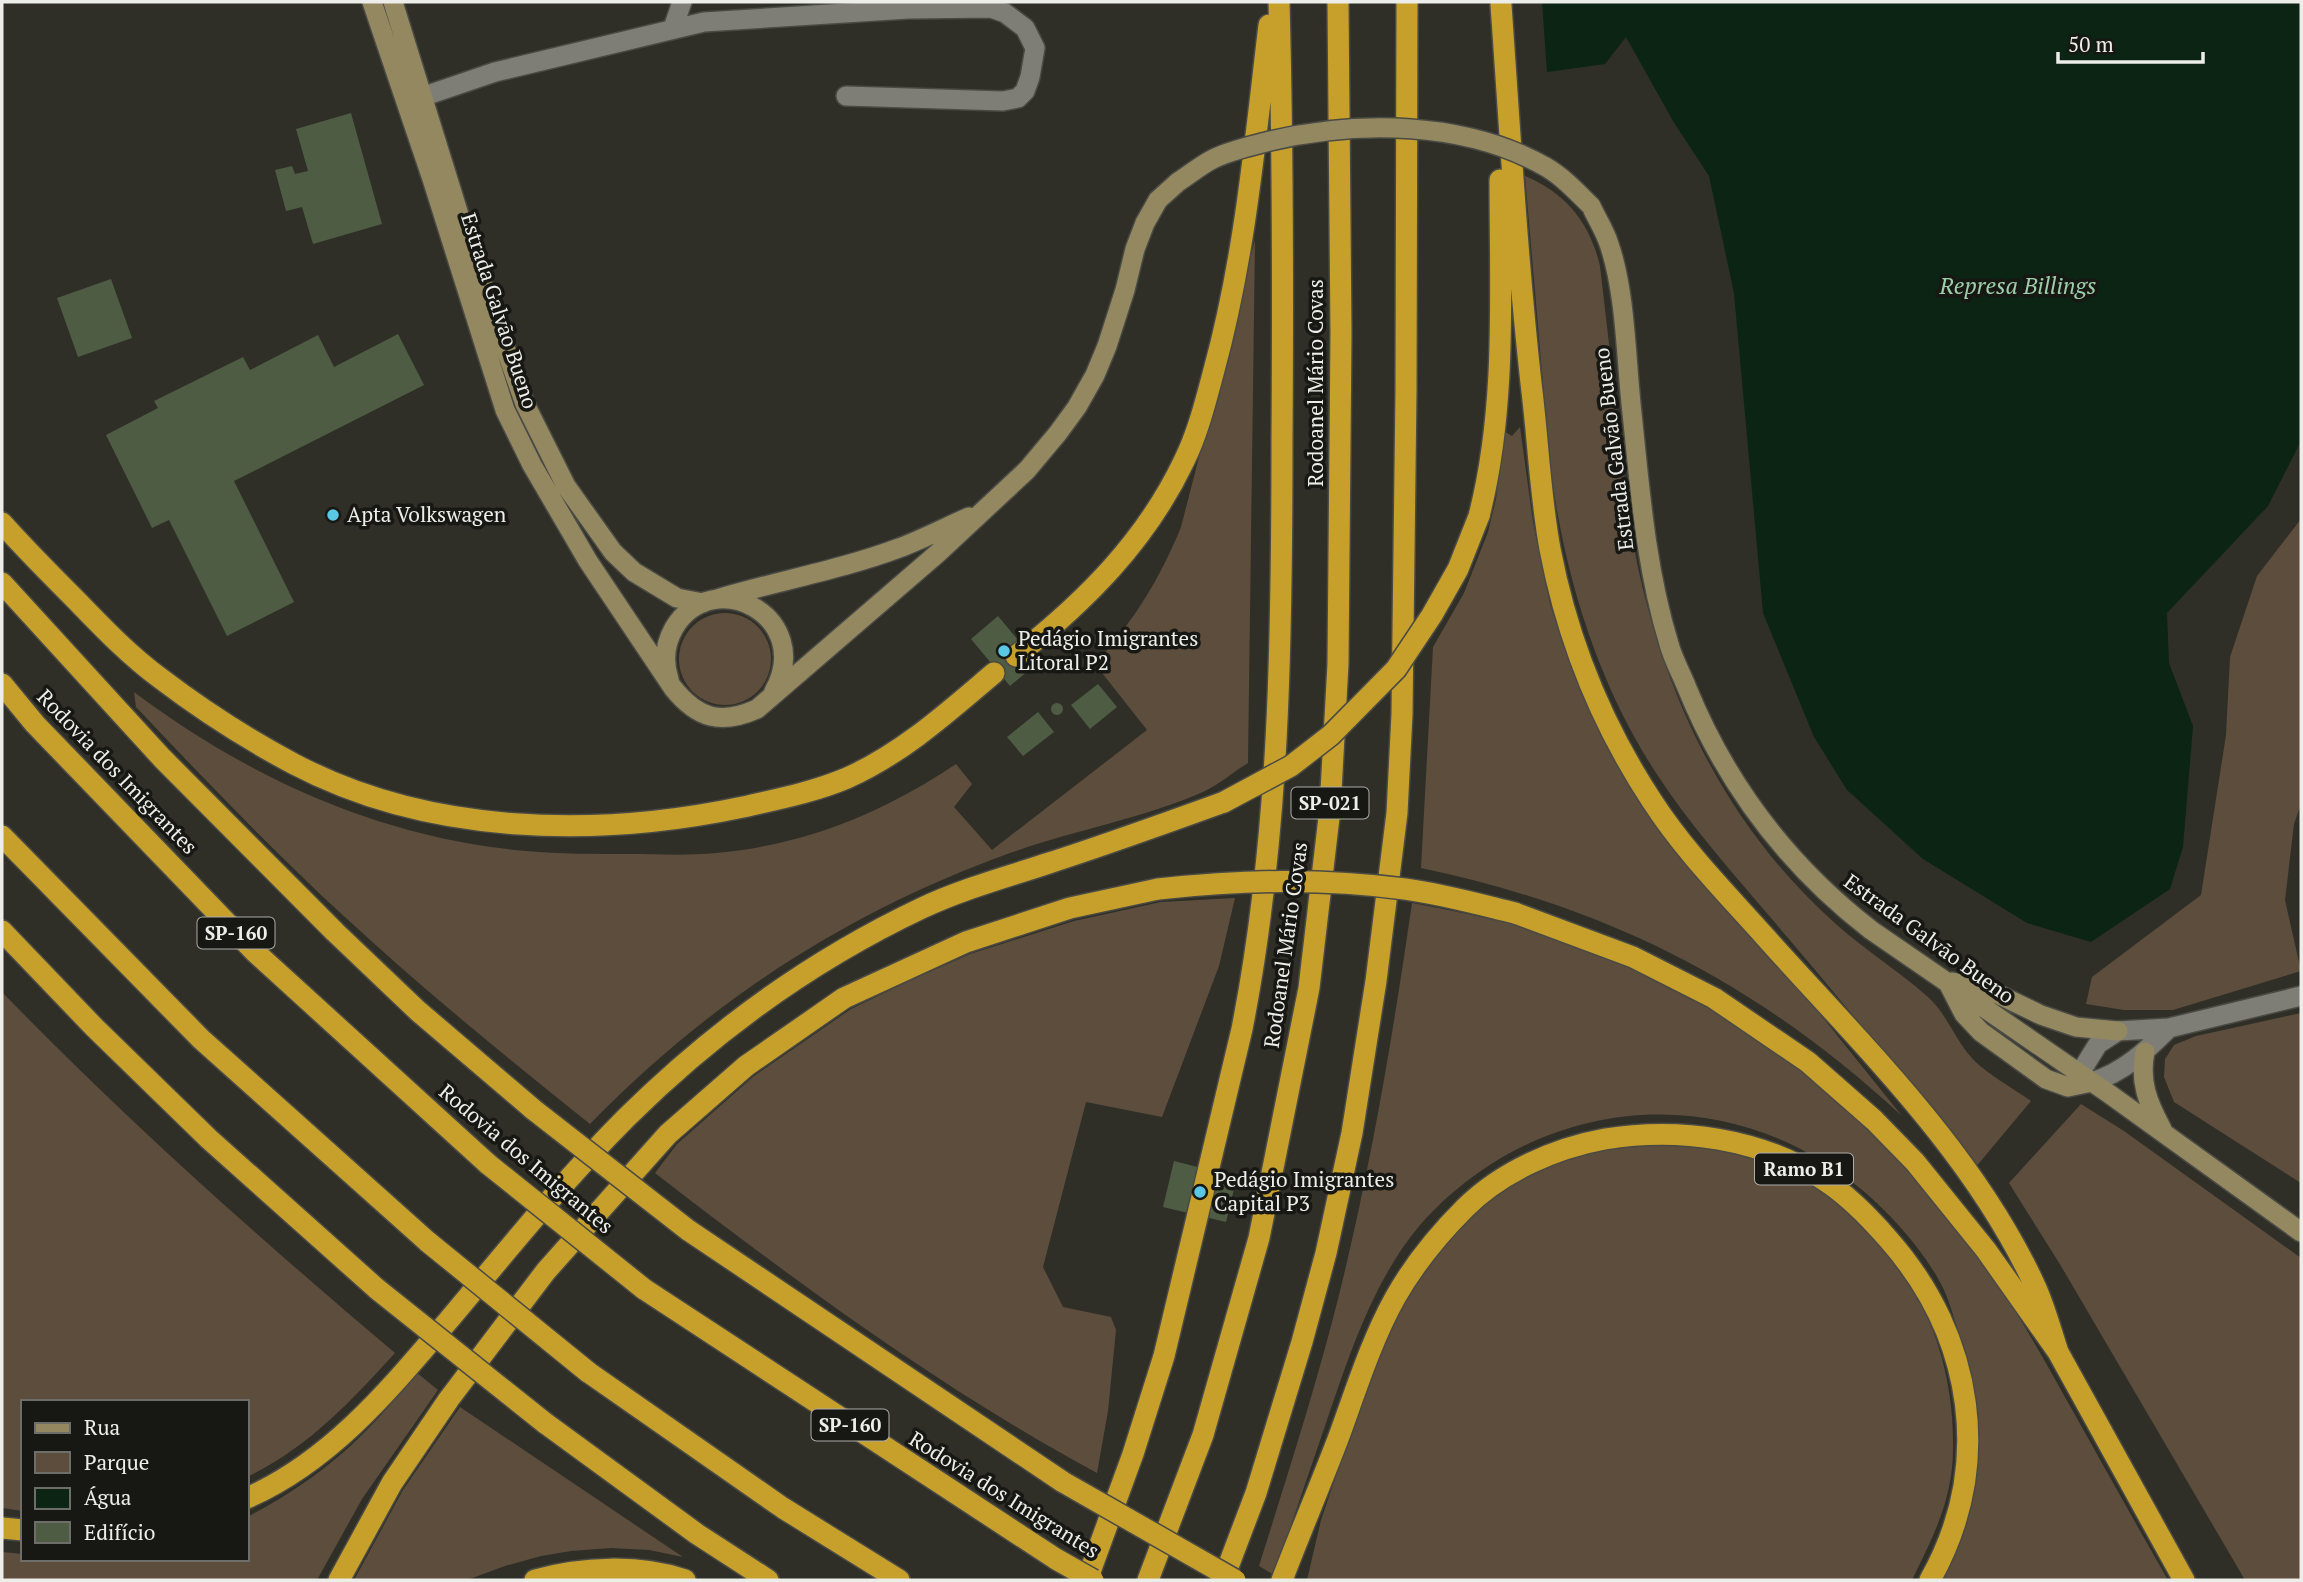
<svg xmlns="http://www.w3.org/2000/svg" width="2303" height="1582" font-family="'PT Serif',serif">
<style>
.green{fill:#5d4d3c}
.water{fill:#0b2414}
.building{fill:#4e5c43}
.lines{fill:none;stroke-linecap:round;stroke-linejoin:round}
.minor-casing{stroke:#4a4a45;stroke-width:22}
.secondary-casing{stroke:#4a4a45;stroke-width:22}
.motorway-casing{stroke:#4a4a45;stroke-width:24}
.minor{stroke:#7e7e77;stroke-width:19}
.secondary{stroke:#948860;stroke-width:19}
.motorway{stroke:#c79f2b;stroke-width:21}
.secondary-bridge-casing{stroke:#4a4a45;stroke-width:22;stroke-linecap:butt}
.motorway-bridge-casing{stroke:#4a4a45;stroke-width:24;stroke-linecap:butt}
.secondary-bridge{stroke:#948860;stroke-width:19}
.motorway-bridge{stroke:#c79f2b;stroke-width:21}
.poi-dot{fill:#5ac8e5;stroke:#171714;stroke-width:2.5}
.labels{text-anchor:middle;stroke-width:7;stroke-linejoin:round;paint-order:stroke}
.shield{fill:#171714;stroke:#adada9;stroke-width:2}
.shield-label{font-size:19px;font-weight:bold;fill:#edede9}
.street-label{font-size:21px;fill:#edede9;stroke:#171714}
.poi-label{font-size:21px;fill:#edede9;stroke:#171714;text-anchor:start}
.water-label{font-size:23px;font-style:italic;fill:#9bcea9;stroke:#171714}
</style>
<rect width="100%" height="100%" fill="#2f2f28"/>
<path class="green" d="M 1525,176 C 1566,193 1590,223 1600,266 L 1630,525 C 1655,677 1719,821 1837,925 C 1866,951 1899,971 1928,997 C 1946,1013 1955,1039 1971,1057 C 1985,1073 2013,1088 2031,1101 L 1975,1168 C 1914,1090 1852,1013 1788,938 C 1731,870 1671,807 1629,727 C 1586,645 1562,557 1550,465 Z
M 1255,240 L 1248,763 C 1233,772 1219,785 1203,792 C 1141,819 1074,830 1010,853 C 847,912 711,1000 590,1124 C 506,1057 424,990 346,918 C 273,851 204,779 136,707 L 134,692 C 250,779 382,838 526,851 C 560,854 593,854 627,854 C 657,854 687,856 716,853 C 805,845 883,813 956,764 L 972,784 L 954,807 L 992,850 L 1147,730 L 1095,664 C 1133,622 1160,579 1181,527 Z
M 1520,427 L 1533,522 L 1550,604 L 1578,683 L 1614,758 L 1902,1116 C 1759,984 1611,908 1421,868 L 1433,647 L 1464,593 L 1488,532 L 1496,499 L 1504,431 L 1512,436 Z
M 2301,519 L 2301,804 L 2294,824 L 2285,900 L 2301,971 L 2173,1010 L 2124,1010 L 2086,1004 L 2092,977 L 2201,895 L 2226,735 L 2230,657 L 2257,576 Z
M679 659a46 46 0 1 1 92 0a46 46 0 1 1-92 0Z
M 1235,898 L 1219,966 L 1162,1117 L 1086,1102 L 1043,1267 L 1063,1307 L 1111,1317 L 1116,1330 L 1108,1411 L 1097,1473 C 940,1388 796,1282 655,1173 L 677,1144 L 754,1076 L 851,1009 L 909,981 L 970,954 L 1074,921 L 1161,902 Z
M 1412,903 C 1458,912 1503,920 1547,934 C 1739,993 1890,1125 2001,1289 C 2027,1328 2050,1371 2074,1413 C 2105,1469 2136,1524 2168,1580 L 1939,1580 C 1955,1542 1972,1504 1977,1462 C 1982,1422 1970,1365 1957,1327 C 1953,1315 1949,1301 1944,1290 C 1927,1254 1891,1214 1861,1189 C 1731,1081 1552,1092 1433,1211 C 1377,1267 1350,1353 1325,1426 C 1308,1476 1291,1525 1274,1575 L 1259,1566 C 1287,1476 1316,1387 1339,1295 C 1371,1166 1393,1035 1412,903 Z
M 2,992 C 126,1120 259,1238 395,1353 C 349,1403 309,1447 247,1477 L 247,1402 L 23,1402 L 23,1511 L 2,1508 Z
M 2301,1013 L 2301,1183 L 2174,1102 L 2164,1077 L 2165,1059 L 2174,1045 L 2196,1036 Z
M 2081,1104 L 2124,1131 L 2301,1258 L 2301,1580 L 2245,1580 L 2061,1266 L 2009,1183 Z
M 1652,1137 C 1676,1141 1701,1145 1725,1149 C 1735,1151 1747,1152 1757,1155 C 1778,1161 1799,1176 1818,1188 C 1907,1246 1955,1343 1953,1449 C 1953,1499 1933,1537 1912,1580 L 1307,1580 L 1321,1520 L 1367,1385 L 1387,1332 L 1412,1283 L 1483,1201 L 1526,1170 L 1585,1147 Z
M 416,1372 L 438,1390 L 362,1499 L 317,1580 L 2,1580 L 2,1552 L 23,1554 L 23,1559 L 247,1559 L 247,1517 C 318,1480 368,1437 416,1372 Z
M 460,1407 L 683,1557 L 649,1550 L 611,1548 L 571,1551 L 541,1556 L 505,1566 L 467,1580 L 354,1580 L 403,1490 Z"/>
<path class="water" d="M 1542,2 L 2301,2 L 2301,441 L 2268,506 L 2167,613 L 2169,663 L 2193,726 L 2183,847 L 2170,889 L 2091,942 L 2027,923 L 1923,859 L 1847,790 L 1814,737 L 1763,613 L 1734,293 L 1709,176 L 1673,121 L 1626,37 L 1605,64 L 1547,72 Z"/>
<path class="building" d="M 351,113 L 382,224 L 313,244 L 302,207 L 286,211 L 275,170 L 292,166 L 295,174 L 308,171 L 296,129 Z
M 111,279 L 132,338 L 78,357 L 57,298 Z
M 398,334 L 424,385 L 234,481 L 294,602 L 227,636 L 169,520 L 152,528 L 106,435 L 158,408 L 154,401 L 243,357 L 250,370 L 318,335 L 334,367 Z
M 998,616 L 1037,663 L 1010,686 L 971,639 Z
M 1098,684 L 1117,707 L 1090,729 L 1071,705 Z
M1051 709a6 6 0 1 1 12 0a6 6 0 1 1-12 0Z
M 1038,712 L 1054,732 L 1023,756 L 1007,737 Z
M 1174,1161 L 1237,1177 L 1226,1222 L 1163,1207 Z"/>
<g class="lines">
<g class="minor-casing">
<path id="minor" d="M 673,28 L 682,2
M 407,102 L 495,72 L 704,22 L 908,9 L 991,8 L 1005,13 L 1025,28 L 1035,48 L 1030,77 L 1025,91 L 1018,98 L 1003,101 L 846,96
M 2080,1073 L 2098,1044 L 2118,1031 L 2169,1028 L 2301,996
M 2092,1082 C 2124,1072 2146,1051 2169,1028"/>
</g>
<g class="secondary-casing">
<path id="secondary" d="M 372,2 L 432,179 L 505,410 L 532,465 L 588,561 L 673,688 C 698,719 721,725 757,709 L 938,553 L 1027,470 L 1058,433 L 1077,407 L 1095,375 L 1107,346 L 1125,290 L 1135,249 L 1145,223 L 1158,200 L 1178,182
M 393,2 L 465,234 L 525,404 L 566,486 L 613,552 L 634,572 L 677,598 L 703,603
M 1591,206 C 1597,219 1605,231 1609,244 C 1626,293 1626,361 1632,413 C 1640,490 1646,569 1669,644 C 1673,659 1681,673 1687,688 C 1727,786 1787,865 1871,930 L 2108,1093 L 2301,1232
M 717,599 C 777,581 840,570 899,548 C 923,539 946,527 969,517
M 669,679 C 663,661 665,644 674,628 C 713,563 815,617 774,691
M 1952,982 L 1985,988 L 2041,1015 L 2076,1027 L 2118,1031
M 1948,983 L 1964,1014 L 1981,1032 L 2046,1079 L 2068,1087 L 2092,1082
M 2145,1052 C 2139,1082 2148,1103 2162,1129"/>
</g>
<g class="motorway-casing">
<path id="motorway" d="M 1501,5 C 1510,131 1517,257 1531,383 C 1538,438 1540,495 1550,549 C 1567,638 1602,725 1652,801 C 1685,852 1728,895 1768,940 C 1865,1048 1975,1154 2036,1288 C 2045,1308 2051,1331 2058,1352
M 1479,516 C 1507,407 1500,291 1500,180
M 2,523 C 26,550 51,575 77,601 C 103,628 130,656 160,678 C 202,710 247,739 294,764 C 429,835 596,838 743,807 C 778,799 814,792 847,778 C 903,753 948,712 994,673
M 2,583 L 162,758 L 335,932 L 418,1011 L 534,1110
M 1016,656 C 1085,602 1146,541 1184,461 C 1198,433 1206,400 1214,370 C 1245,257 1255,141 1269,25
M 2,684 L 35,724 L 255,952 L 488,1164
M 2,836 L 201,1039 L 428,1242
M 1515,913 L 1633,957 L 1714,998 L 1808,1062 L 1874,1120 L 1915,1162 L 1986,1250 L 2058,1352 L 2184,1580
M 2,931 L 94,1027 L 209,1139 L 377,1289
M 688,1230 L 1063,1482
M 644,1289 L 1056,1559
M 588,1372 L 783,1508 L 899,1580
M 545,1423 L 697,1534 L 768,1580
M 247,1498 C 331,1461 389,1390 448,1321 C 506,1252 563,1181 627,1117 C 713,1032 812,960 922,908 C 962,889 1007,877 1049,863 C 1108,844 1166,823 1224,802
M 2,1528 L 23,1530
M 339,1580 L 392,1483 L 449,1399 L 546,1271 L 668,1134 L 746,1066 L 844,998 L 966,942 L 1070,908 L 1158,889
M 535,1580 C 581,1567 639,1564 685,1580
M 1087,1580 L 1133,1454 L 1164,1356 L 1242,1029 C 1280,836 1282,636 1282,440 C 1283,294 1283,148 1279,2
M 1148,1580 L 1203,1435 L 1259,1238 L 1309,988 L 1330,809 L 1338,664 L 1341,334 L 1338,2
M 1223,1580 L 1256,1493 L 1302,1342 L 1326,1253 L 1352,1133 L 1376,981 L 1397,813 L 1402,714 L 1406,390 L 1407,2
M 1282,1580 C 1300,1533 1320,1486 1338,1439 C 1355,1393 1371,1341 1395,1298 C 1413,1266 1439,1234 1465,1208 C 1501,1172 1555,1148 1605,1139 C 1679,1127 1761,1138 1824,1180 C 1849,1196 1870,1218 1889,1240 C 1974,1337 1994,1466 1930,1580"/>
</g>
<use href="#minor" class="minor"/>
<use href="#secondary" class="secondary"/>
<use href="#motorway" class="motorway"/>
<g class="secondary-bridge-casing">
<path id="secondary-bridge" d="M 1178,182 C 1189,175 1201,165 1213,159 C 1231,150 1251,146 1270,141 C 1359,120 1465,121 1546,167 C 1563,177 1577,192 1591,206"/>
</g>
<g class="motorway-bridge-casing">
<path id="motorway-bridge" d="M 1224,802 L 1291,766 L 1331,735 L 1396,669 L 1432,615 L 1458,569 L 1479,516
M 1158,889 C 1243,880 1320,878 1405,889 C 1442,894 1478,904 1515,913
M 534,1110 L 688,1230
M 488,1164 L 644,1289
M 428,1242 L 588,1372
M 377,1289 L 545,1423
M 1063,1482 L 1235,1580
M 1056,1559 L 1093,1580"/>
</g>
<use href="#secondary-bridge" class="secondary-bridge"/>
<use href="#motorway-bridge" class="motorway-bridge"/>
</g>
<g class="poi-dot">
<circle cx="333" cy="515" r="7"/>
<circle cx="1004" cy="651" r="7"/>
<circle cx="1200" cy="1192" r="7"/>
</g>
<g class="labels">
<g class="shield">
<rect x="1291.5" y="787.5" width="77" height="31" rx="5"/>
<rect x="197.5" y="917.5" width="77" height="31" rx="5"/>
<rect x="1755" y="1153.5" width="98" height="31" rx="5"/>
<rect x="811.5" y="1409.5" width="77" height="31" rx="5"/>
</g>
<g class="shield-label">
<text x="1330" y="810">SP-021</text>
<text x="236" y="940">SP-160</text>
<text x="1804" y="1176">Ramo B1</text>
<text x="850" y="1432">SP-160</text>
</g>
<g class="street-label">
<text transform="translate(499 311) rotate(72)" y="7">Estrada Galvão Bueno</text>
<text transform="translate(1316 383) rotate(-90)" y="7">Rodoanel Mário Covas</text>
<text transform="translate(1614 449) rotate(-97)" y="7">Estrada Galvão Bueno</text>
<text transform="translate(117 772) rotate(46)" y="7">Rodovia dos Imigrantes</text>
<text transform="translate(1929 939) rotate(36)" y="7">Estrada Galvão Bueno</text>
<text transform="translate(1286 945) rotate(-82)" y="7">Rodoanel Mário Covas</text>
<text transform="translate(526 1159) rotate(40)" y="7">Rodovia dos Imigrantes</text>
<text transform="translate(1004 1495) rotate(32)" y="7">Rodovia dos Imigrantes</text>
</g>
<g class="poi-label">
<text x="347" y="522">Apta Volkswagen</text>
<text x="1018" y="646">Pedágio Imigrantes<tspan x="1018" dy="24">Litoral P2</tspan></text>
<text x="1214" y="1187">Pedágio Imigrantes<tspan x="1214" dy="24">Capital P3</tspan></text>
</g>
<g class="water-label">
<text x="2018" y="294">Represa Billings</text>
</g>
</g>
<rect width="2303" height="1582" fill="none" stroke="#edede9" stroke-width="7"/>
<rect x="21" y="1400" width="228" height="161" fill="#171714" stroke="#6d6d69" stroke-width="2"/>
<rect x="35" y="1423" width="35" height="10" fill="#948860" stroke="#6d6d69" stroke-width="2"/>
<text x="84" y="1435" font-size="21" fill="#edede9">Rua</text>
<rect x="35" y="1452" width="35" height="21" fill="#5d4d3c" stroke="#6d6d69" stroke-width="2"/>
<text x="84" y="1470" font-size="21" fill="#edede9">Parque</text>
<rect x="35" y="1488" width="35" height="21" fill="#0b2414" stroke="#6d6d69" stroke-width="2"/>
<text x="84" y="1505" font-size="21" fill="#edede9">Água</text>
<rect x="35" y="1522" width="35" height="21" fill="#4e5c43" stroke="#6d6d69" stroke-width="2"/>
<text x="84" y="1540" font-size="21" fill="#edede9">Edifício</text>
<path d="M2058 52v10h145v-10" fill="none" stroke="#edede9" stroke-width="3.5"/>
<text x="2068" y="52" font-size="21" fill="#edede9" stroke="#171714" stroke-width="5" paint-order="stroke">50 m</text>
</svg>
